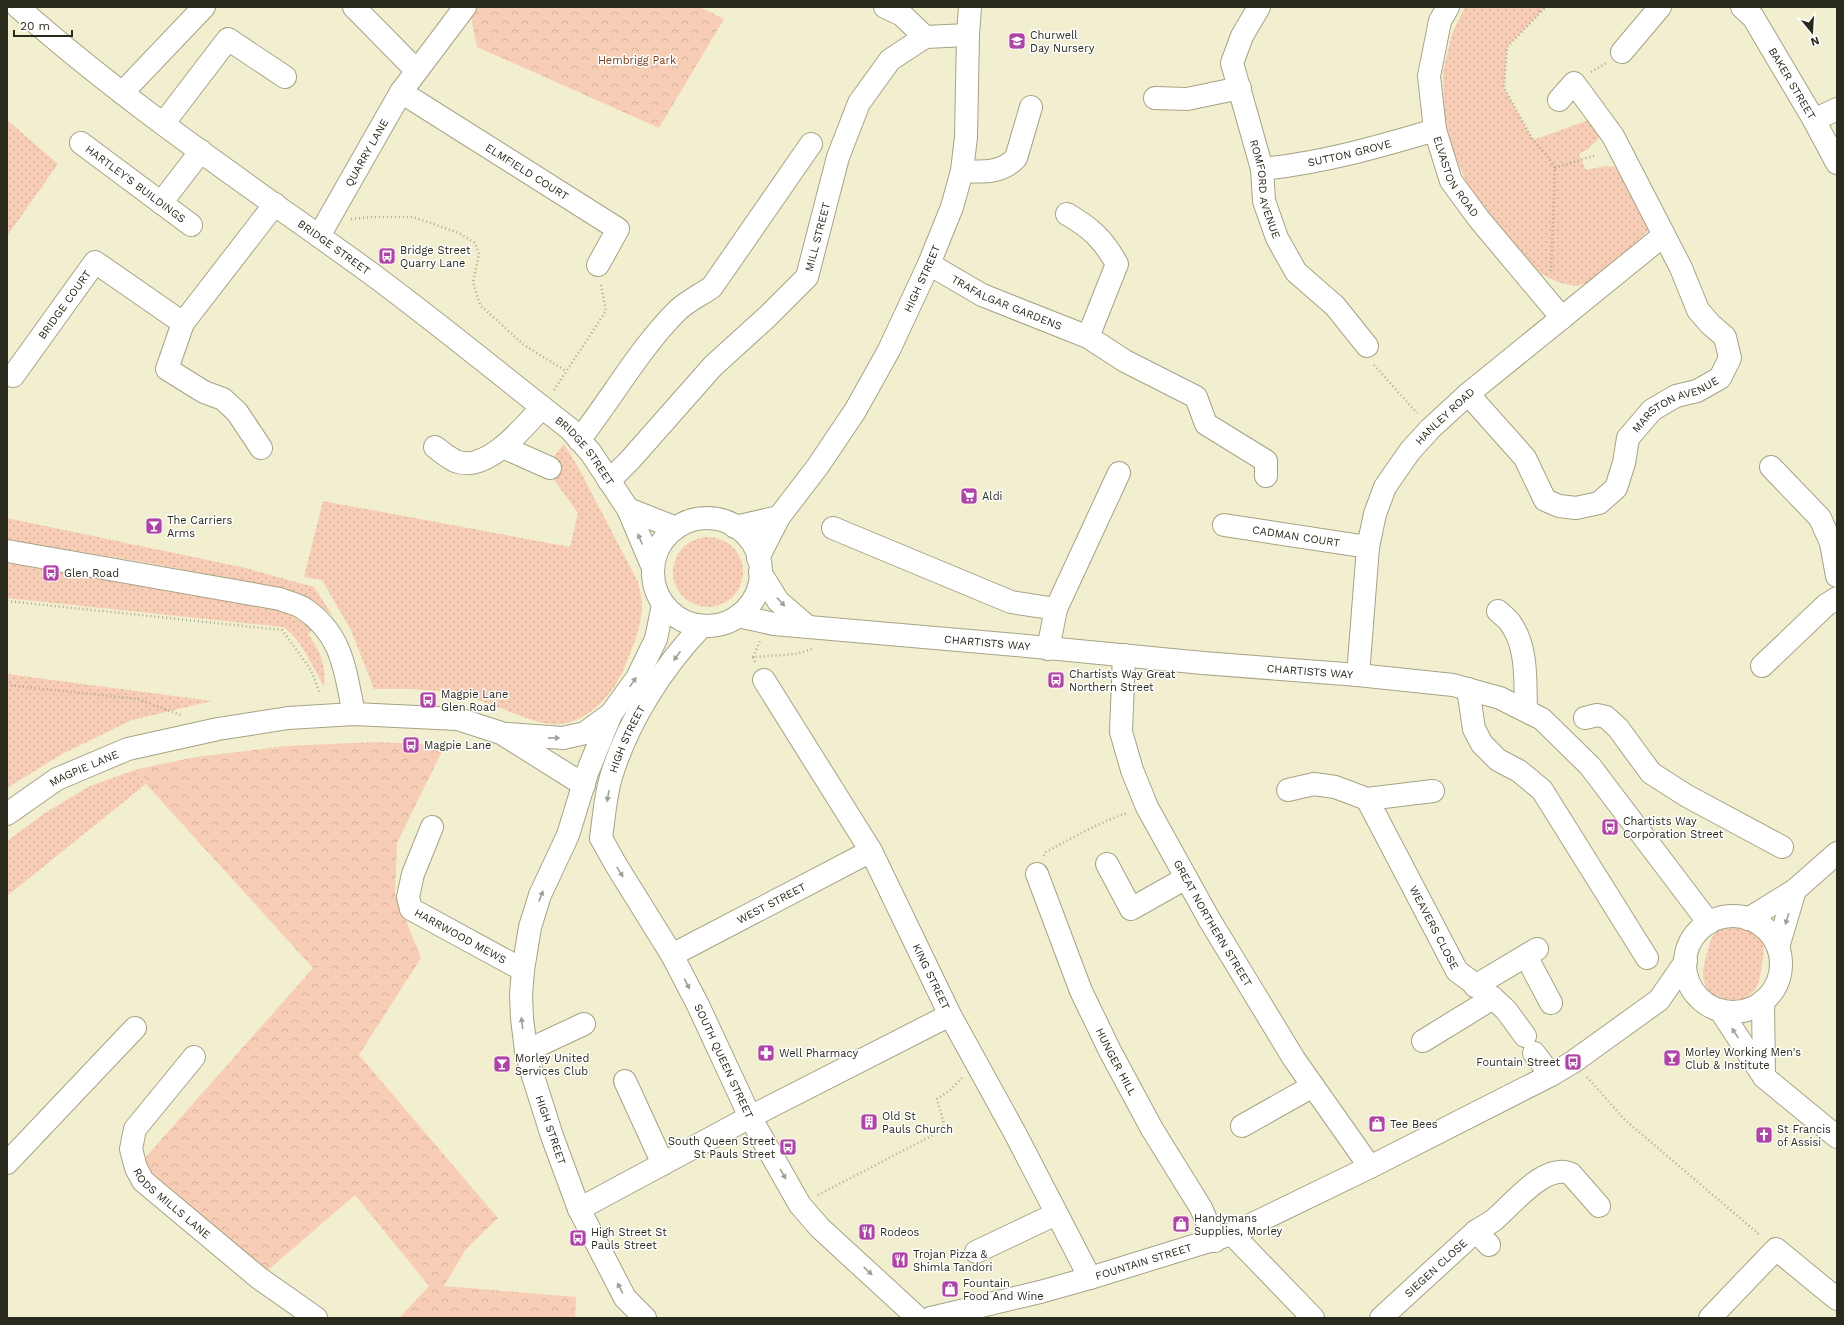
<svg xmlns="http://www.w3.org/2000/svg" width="1844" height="1325" font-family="'Work Sans',sans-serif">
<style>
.grass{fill:url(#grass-dots)}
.forest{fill:url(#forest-crowns)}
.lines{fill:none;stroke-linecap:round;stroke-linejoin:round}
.minor-casing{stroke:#a6a385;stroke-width:24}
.major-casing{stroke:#a6a385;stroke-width:24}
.path{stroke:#aba990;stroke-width:2.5;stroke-dasharray:1 3;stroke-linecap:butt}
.minor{stroke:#fff;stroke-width:22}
.major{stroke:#fff;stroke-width:22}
.oneway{fill:#9f9f99}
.labels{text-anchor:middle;stroke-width:3;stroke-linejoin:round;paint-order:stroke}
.poi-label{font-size:11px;fill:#2a291d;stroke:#fff;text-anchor:start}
.park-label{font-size:11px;fill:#7d401a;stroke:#fff}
.street-label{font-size:11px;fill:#2a291d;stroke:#fff}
</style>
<defs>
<pattern id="grass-dots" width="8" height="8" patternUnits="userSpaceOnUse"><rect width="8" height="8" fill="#f8cdb6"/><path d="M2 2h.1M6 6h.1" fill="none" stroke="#d5b09c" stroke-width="1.8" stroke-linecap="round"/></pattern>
<pattern id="forest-crowns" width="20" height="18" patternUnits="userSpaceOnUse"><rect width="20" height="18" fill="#f8cdb6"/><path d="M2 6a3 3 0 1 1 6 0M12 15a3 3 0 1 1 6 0" fill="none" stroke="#d5b09c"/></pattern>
</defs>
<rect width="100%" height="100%" fill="#f2efd0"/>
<path class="grass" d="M 1465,7 L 1546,7 L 1507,47 L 1504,88 L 1533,140 L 1592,119 L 1599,131 L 1599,138 L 1588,149 L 1579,154 L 1586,170 L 1605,166 L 1615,167 L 1624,176 L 1648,220 L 1648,231 L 1613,265 L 1588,283 L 1576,286 L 1560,283 L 1541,274 L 1470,191 L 1452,148 L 1444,114 L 1443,71 L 1452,34 Z
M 7,120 L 58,164 L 7,236 Z
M 564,444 L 578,467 L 638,582 C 639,589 642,596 642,603 C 643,623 633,646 626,664 C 615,693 585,728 550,724 C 527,721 506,709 484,702 C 473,698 461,695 449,693 C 426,688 397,689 374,689 L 351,630 L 322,580 L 304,577 L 323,501 L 570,547 L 578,513 L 545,467 Z
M 7,518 L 241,567 L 314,587 L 333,616 L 312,600 L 279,589 L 144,562 L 7,540 Z
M673 572a35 35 0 1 1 70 0a35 35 0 1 1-70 0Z
M 7,563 L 284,611 L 313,629 L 308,634 C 320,651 327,666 324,686 C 313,668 301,638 283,627 L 7,598 Z
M 7,674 L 212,701 L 132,720 L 62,754 L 7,788 Z
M 138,769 L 146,784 L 7,896 L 7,841 L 45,813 L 90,786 Z
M 1735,923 C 1760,926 1767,941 1762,963 C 1761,972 1760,982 1755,990 C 1744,1004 1722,1005 1710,992 C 1706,987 1703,980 1703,975 C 1703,966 1709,941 1714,934 C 1720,927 1727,925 1735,923 Z"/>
<path class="forest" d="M 469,7 L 700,7 L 724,19 L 659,128 L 477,47 Z
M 376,742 L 445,745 L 397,843 L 395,893 L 421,958 L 359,1055 L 498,1218 L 466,1249 L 444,1286 L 576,1297 L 575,1318 L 399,1318 L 429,1286 L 355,1195 L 259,1278 L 136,1168 L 313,968 L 146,784 L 138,769 L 196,757 L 286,746 Z"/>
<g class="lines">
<g class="minor-casing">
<g id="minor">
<path d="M 354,7 L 416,70"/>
<path d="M 885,7 L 902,15 L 925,37"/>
<path id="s1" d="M 1259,7 L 1242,36 L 1232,63 L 1262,169 L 1264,201 L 1277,238 L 1296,272 L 1335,306 L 1367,346"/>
<path id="s2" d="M 1448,7 L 1440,21 L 1429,76 L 1435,130 L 1451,181 L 1479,219 L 1562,318"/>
<path id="s3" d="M 1742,7 L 1753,17 L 1814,120 L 1837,163"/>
<path d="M 1622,52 L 1660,7"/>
<path id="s4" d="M 401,92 L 618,229 L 598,265"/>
<path d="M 122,93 L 204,7"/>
<path d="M 1155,98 L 1187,99 L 1240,88"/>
<path d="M 1814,120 L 1837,109"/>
<path d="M 163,124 L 228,39 L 285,77"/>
<path id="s5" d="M 81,143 L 191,225"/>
<path id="s6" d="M 1262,169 C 1322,163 1378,147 1435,130"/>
<path d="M 962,171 C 981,172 1001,174 1016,158 L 1031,107"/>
<path d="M 161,203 L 201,151"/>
<path d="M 1067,214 C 1091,228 1103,239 1117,264 L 1088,337"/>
<path id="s7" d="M 319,236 L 401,92 L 465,7"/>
<path id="s8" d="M 929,264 L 982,295 L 1088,337 L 1125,361 L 1196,397 L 1206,424 L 1266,461 L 1266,476"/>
<path d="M 183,323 L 167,369 L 204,392 L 223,399 L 237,412 L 261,448"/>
<path id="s9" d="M 13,376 L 95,262 L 183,323 L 275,204"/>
<path id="s10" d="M 1468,394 L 1525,458 L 1545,500 L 1559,506 L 1576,508 L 1599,503 L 1616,488 L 1624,463 L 1628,438 L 1652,410 L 1676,396 L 1697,391 L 1720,378 L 1730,358 L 1725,337 L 1710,324 L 1698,310 L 1681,268 L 1613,136 L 1574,83 L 1559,100"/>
<path d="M 579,440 C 612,398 639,349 677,311 C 687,301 701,295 712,287 L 811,144"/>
<path d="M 435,447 C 441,452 448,457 455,461 C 486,474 524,427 542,407"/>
<path d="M 503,447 L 550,468"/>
<path d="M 1771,467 L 1820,518 L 1831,543 L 1837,576"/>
<path id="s11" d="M 609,481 L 630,460 L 713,366 L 767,317 L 807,277 L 838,157 L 859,103 L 890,60 L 925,37 L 968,35"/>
<path id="s12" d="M 1224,525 L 1368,547"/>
<path d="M 735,527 L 779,517"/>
<path d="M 833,528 L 1011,602 L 1056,609"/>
<path d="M 7,551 L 280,599 C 287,602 297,604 303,608 C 343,634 345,671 354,714"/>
<path id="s13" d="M 758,558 L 779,517 L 818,466 L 855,411 L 889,350 L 929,264 L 952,207 L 962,171 L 966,137 L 968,35 L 970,7"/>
<path d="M 1498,611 C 1502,615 1508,619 1511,624 C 1528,648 1525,683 1526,710"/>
<path d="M 1048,649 L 1056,609 L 1119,473"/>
<path id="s14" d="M 1124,655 L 1121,732 L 1132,770 L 1147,807 L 1209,919 L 1294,1059 L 1370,1167"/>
<path d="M 1762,666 L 1826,605 L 1837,598"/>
<path id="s15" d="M 1358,675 L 1368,547 L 1375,514 L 1385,487 L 1410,451 L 1430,429 L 1468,394 L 1664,235"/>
<path id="s16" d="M 764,680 L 871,851 L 950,1015 L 1016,1135 L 1090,1278"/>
<path d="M 1468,689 L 1474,729 L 1482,744 L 1498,760 L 1519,771 L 1542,790 L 1647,958"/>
<path d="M 1585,718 L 1597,715 L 1606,717 L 1618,728 L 1651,773 L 1687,796 L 1782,847"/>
<path d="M 508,734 L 563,738 L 585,733 L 611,714"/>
<path d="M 1288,790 L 1314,784 L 1335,787 L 1367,799 L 1433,791"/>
<path id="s17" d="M 1367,799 L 1457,971 L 1493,998 L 1506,1010 L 1525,1036"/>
<path id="s18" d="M 7,814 L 57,779 L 128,749 L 218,729 L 288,718 L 354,714 L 458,719 L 501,733 L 584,785"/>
<path id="s19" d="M 432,827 L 413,874 L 408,897 L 411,909 L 523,970"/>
<path id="s20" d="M 601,838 L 616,865 L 672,955 L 698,1005 L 750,1117 L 800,1205 L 820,1228 L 918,1318"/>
<path id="s21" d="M 601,838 C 604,818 605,797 611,777 C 628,721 662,668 702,626"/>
<path d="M 1107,864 L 1131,909 L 1186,878"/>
<path id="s22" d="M 1037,874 L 1081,991 L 1110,1051 L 1152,1129 L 1201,1208 L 1215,1241"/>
<path id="s23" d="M 672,955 L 871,851"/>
<path d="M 1526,956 L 1551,1003"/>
<path d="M 1475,986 L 1537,949"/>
<path d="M 1423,1041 L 1493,998"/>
<path d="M 526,1051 L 584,1024"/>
<path d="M 1534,1053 L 1551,1075"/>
<path id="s24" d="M 194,1057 L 135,1129 L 131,1149 L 136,1168 L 143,1181 L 259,1278 L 316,1318"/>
<path d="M 625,1081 L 663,1164"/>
<path d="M 1242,1126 L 1313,1086"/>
<path d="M 7,1163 L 135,1028"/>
<path d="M 579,1209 L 750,1117 L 950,1015"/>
<path d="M 1476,1231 C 1482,1228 1488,1224 1494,1220 C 1511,1206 1546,1161 1571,1174 L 1599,1206"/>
<path d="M 1232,1234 L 1313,1318"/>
<path d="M 976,1252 L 1056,1214"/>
<path d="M 645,1318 L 625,1298 L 579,1209 L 552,1136 L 533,1076 L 526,1051 L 522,1018 L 521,995 L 523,970 L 530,927 L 540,895 L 568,835 L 587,773 L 611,714 L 637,678 L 656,639 L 663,605"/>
<path id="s25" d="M 1381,1318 L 1476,1231 L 1489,1245"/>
<path d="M 1710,1318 L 1776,1249 L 1837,1299"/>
</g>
</g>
<g class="major-casing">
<g id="major">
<path id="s26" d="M 18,7 C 127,104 250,186 369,272 C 437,322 503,377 570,429 L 591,453 L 628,509 L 653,568"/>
<path d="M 628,509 L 676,528"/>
<circle cx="707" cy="572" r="54"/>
<path d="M 760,572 L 778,601 L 808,627"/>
<path id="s27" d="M 738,616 L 774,624 L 1016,645 L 1203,663 L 1358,675 L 1453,685 L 1500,698 L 1542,719 L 1590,766 L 1709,923"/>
<circle cx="1733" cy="964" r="48"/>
<path d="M 1748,919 L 1795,890 L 1837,853"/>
<path d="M 1778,947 L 1795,890"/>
<path d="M 1763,1001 L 1764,1077"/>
<path d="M 1720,1010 L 1764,1077 L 1837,1137"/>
<path id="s28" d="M 931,1318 L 1040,1292 L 1090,1278 L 1232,1234 L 1370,1167 L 1551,1075 L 1573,1062 L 1659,1000 L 1686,961"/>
</g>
</g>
<path class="path" d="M 1540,7 L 1540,13 L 1507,47 L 1504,88 L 1533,140 L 1548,157 L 1555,168 L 1551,272
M 1541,12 L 1546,7
M 1591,72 L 1606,63
M 1555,168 L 1596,155
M 351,219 L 373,217 L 413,217 L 459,233 L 475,243 L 479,254 L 473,282 L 480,305 L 524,345 L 566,371
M 1374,365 L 1417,413
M 554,390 L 606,311 L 601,285
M 7,601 L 282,630 L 311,670 L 320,694
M 753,657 L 760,641
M 755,662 L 753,657 L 796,654 L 812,649
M 7,685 L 138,699 L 183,716
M 1044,856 L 1046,852 C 1072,838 1099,822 1128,813
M 1587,1077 L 1625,1120 L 1761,1236
M 818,1195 L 941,1131 L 944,1124 L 937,1099 L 949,1091 L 962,1078"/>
<use href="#minor" class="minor"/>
<use href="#major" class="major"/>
</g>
<defs><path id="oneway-solid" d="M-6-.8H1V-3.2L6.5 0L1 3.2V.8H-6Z"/></defs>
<g class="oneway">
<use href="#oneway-solid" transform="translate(640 539) rotate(-113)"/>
<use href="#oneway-solid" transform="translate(781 602) rotate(47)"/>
<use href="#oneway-solid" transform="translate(677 656) rotate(126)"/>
<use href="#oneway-solid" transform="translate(633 682) rotate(-55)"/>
<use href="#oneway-solid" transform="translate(554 738) rotate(1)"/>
<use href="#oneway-solid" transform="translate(608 796) rotate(100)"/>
<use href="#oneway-solid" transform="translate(620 872) rotate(58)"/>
<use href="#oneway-solid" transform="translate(541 896) rotate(-69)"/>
<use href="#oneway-solid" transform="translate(1787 919) rotate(107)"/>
<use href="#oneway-solid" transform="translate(687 984) rotate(63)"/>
<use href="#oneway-solid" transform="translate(522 1023) rotate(-97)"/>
<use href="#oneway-solid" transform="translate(1735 1033) rotate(-124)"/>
<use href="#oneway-solid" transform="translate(783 1174) rotate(60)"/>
<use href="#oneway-solid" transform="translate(868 1271) rotate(43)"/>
<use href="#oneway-solid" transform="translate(620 1288) rotate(-118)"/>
</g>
<defs>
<g id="school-square" transform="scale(0.9)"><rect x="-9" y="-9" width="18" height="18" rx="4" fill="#ae44a6" stroke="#fff"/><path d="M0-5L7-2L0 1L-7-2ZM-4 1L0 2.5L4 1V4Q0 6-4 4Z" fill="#fff"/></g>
<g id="bus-square" transform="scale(0.9)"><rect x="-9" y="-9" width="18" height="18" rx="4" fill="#ae44a6" stroke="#fff"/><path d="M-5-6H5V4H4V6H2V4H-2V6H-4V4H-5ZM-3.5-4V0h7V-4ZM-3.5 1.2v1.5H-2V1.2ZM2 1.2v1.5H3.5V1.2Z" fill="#fff"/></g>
<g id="supermarket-square" transform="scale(0.9)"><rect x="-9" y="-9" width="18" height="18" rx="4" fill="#ae44a6" stroke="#fff"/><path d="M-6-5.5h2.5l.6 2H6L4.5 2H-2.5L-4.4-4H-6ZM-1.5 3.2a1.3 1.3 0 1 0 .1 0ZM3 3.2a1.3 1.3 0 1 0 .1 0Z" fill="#fff"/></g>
<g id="bar-square" transform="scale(0.9)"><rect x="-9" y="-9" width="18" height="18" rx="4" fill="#ae44a6" stroke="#fff"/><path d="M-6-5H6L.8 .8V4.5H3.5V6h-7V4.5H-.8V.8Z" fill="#fff"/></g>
<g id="pharmacy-square" transform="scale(0.9)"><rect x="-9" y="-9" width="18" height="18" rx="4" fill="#ae44a6" stroke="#fff"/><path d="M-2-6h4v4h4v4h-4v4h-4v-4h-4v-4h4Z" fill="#fff"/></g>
<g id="building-square" transform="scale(0.9)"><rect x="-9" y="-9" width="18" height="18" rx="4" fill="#ae44a6" stroke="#fff"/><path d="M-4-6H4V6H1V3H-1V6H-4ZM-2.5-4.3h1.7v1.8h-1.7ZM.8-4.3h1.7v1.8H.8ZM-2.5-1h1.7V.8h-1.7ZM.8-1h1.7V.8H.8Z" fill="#fff"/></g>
<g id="shop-square" transform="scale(0.9)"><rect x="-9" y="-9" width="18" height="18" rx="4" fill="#ae44a6" stroke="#fff"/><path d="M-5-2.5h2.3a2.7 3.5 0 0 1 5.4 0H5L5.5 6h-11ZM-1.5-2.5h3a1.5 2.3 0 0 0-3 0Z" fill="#fff"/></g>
<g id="church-square" transform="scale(0.9)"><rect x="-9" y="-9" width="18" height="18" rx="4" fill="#ae44a6" stroke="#fff"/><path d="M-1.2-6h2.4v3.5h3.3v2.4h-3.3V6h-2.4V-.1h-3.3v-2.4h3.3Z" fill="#fff"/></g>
<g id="restaurant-square" transform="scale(0.9)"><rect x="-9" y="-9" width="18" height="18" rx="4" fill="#ae44a6" stroke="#fff"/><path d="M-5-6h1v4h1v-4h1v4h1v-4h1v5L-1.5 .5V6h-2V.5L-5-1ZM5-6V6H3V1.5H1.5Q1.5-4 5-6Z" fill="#fff"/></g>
</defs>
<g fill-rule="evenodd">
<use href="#school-square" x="1017" y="41"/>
<use href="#bus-square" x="387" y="256"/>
<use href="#supermarket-square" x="969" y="496"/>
<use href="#bar-square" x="154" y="526"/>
<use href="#bus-square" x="51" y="573"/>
<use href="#bus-square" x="1056" y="680"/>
<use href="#bus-square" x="428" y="700"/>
<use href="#bus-square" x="411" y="745"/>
<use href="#bus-square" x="1610" y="827"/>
<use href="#pharmacy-square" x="766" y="1053"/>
<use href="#bar-square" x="1672" y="1058"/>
<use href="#bus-square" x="1573" y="1062"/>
<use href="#bar-square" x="502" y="1064"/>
<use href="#building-square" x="869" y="1122"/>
<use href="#shop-square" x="1377" y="1124"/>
<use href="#church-square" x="1764" y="1135"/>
<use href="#bus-square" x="788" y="1147"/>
<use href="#shop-square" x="1181" y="1224"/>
<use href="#restaurant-square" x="867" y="1232"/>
<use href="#bus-square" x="578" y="1238"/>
<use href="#restaurant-square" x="900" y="1260"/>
<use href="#shop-square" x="950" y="1289"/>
</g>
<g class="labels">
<g class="poi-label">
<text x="1030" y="39">Churwell<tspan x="1030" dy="13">Day Nursery</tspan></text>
<text x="400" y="254">Bridge Street<tspan x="400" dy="13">Quarry Lane</tspan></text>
<text x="982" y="500">Aldi</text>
<text x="167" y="524">The Carriers<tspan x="167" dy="13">Arms</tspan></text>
<text x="64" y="577">Glen Road</text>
<text x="1069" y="678">Chartists Way Great<tspan x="1069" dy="13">Northern Street</tspan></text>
<text x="441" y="698">Magpie Lane<tspan x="441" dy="13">Glen Road</tspan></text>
<text x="424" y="749">Magpie Lane</text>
<text x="1623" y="825">Chartists Way<tspan x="1623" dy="13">Corporation Street</tspan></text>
<text x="1685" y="1056">Morley Working Men's<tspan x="1685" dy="13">Club &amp; Institute</tspan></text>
<text x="779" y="1057">Well Pharmacy</text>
<text x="515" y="1062">Morley United<tspan x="515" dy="13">Services Club</tspan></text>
<text x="1560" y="1066" text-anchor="end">Fountain Street</text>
<text x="882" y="1120">Old St<tspan x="882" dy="13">Pauls Church</tspan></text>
<text x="1390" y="1128">Tee Bees</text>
<text x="1777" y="1133">St Francis<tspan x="1777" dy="13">of Assisi</tspan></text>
<text x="775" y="1145" text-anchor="end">South Queen Street<tspan x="775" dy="13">St Pauls Street</tspan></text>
<text x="1194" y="1222">Handymans<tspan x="1194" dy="13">Supplies, Morley</tspan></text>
<text x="591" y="1236">High Street St<tspan x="591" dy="13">Pauls Street</tspan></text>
<text x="880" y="1236">Rodeos</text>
<text x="913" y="1258">Trojan Pizza &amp;<tspan x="913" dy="13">Shimla Tandori</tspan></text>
<text x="963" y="1287">Fountain<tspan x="963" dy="13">Food And Wine</tspan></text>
</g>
<g class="park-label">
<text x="637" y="64">Hembrigg Park</text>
</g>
<g class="street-label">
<text dy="4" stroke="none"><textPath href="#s3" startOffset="92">BAKER STREET</textPath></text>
<text dy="4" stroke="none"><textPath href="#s7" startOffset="96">QUARRY LANE</textPath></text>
<text dy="4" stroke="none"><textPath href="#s6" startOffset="89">SUTTON GROVE</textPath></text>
<text dy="4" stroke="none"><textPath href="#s4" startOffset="149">ELMFIELD COURT</textPath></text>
<text dy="4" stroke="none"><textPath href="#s2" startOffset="178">ELVASTON ROAD</textPath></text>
<text dy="4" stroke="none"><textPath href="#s5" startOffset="68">HARTLEY'S BUILDINGS</textPath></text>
<text dy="4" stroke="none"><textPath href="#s1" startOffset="193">ROMFORD AVENUE</textPath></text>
<text dy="4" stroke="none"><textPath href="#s11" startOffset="326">MILL STREET</textPath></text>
<text dy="4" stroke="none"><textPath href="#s26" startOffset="397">BRIDGE STREET</textPath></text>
<text dy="4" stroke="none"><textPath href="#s13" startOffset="325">HIGH STREET</textPath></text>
<text dy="4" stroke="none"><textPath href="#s8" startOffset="87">TRAFALGAR GARDENS</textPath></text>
<text dy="4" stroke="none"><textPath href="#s9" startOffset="88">BRIDGE COURT</textPath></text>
<text dy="4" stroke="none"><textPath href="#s10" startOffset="322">MARSTON AVENUE</textPath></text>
<text dy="4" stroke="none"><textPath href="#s15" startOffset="284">HANLEY ROAD</textPath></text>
<text dy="4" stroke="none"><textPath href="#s26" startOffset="721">BRIDGE STREET</textPath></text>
<text dy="4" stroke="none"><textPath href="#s12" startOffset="73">CADMAN COURT</textPath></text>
<text dy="4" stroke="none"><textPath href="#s27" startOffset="251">CHARTISTS WAY</textPath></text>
<text dy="4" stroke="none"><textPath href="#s27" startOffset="575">CHARTISTS WAY</textPath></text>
<text dy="4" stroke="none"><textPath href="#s21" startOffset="103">HIGH STREET</textPath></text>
<text dy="4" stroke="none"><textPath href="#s18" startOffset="90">MAGPIE LANE</textPath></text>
<text dy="4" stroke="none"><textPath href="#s23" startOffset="112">WEST STREET</textPath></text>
<text dy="4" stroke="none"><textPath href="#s14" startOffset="290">GREAT NORTHERN STREET</textPath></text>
<text dy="4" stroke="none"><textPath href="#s17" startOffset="145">WEAVERS CLOSE</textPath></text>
<text dy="4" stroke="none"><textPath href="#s19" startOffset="143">HARRWOOD MEWS</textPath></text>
<text dy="4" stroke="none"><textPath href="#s16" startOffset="341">KING STREET</textPath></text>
<text dy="4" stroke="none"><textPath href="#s20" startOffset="255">SOUTH QUEEN STREET</textPath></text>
<text dy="4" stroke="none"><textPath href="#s22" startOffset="204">HUNGER HILL</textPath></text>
<text transform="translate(551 1130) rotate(71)" y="4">HIGH STREET</text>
<text dy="4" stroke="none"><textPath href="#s24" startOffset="184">RODS MILLS LANE</textPath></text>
<text dy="4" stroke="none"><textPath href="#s28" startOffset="220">FOUNTAIN STREET</textPath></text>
<text dy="4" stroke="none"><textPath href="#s25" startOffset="74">SIEGEN CLOSE</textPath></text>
</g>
</g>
<rect width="1844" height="1325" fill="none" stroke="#2a291d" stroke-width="16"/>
<g transform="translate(1812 32) rotate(162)" stroke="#ffffff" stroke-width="3" paint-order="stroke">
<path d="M0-3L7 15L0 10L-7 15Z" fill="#2a291d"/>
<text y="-6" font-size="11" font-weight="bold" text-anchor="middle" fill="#2a291d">N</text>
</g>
<path d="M14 30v6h58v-6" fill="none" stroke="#2a291d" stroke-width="2"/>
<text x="20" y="30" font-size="12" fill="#2a291d" stroke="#ffffff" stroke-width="3" paint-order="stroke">20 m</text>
</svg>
